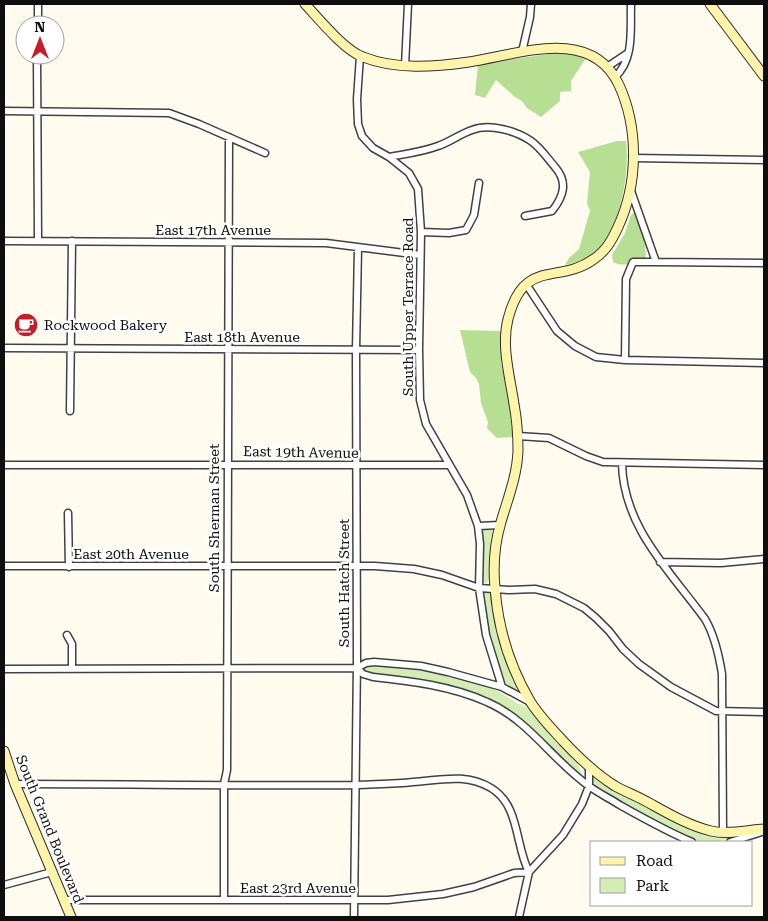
<svg xmlns="http://www.w3.org/2000/svg" width="768" height="921" font-family="'Roboto Serif',serif">
<style>
.green{fill:#d3edb5}
.forest{fill:#b6df93}
.lines{fill:none;stroke-linecap:round;stroke-linejoin:round}
.street-casing{stroke:#414141;stroke-width:9}
.secondary-casing{stroke:#303030;stroke-width:11}
.street{stroke:#fff;stroke-width:6}
.secondary{stroke:#fff4aa;stroke-width:9}
.labels{text-anchor:middle;stroke-width:5;stroke-linejoin:round;paint-order:stroke}
.street-label{font-size:14px;fill:#0e0e0e;stroke:#fff}
.poi-label{font-size:14px;fill:#0e0e0e;stroke:#fff;text-anchor:start}
</style>
<rect width="100%" height="100%" fill="#fffcef"/>
<path class="green" d="M 485,529 L 491,529 L 494,533 L 490,554 L 489,580 L 485,584 L 481,582 L 483,553 L 481,530 Z
M 487,592 L 491,594 C 495,628 503,657 517,688 L 515,690 C 495,683 483,614 484,594 Z
M 368,665 C 411,668 484,676 518,704 L 521,704 L 524,707 L 527,706 L 551,736 L 577,763 L 582,774 L 580,774 C 556,755 537,730 511,712 C 496,702 479,697 462,692 C 429,683 401,677 367,674 L 364,669 Z
M 595,776 L 679,823 L 711,836 L 729,838 L 716,842 L 699,842 L 660,824 L 621,802 L 594,785 L 592,779 Z"/>
<path class="forest" d="M 556,53 L 577,54 L 586,58 L 571,81 L 571,91 L 560,92 L 560,101 L 541,117 L 527,108 L 522,101 L 515,97 L 496,80 L 485,98 L 475,95 L 478,64 Z
M 617,141 L 626,141 C 630,174 620,232 593,254 C 586,259 573,263 565,265 L 569,258 L 579,249 L 590,211 L 587,203 L 590,172 L 578,152 Z
M 635,212 C 641,222 648,248 645,260 C 635,262 623,268 613,262 L 612,255 L 625,233 L 631,215 Z
M 460,330 L 501,331 L 501,362 L 509,400 L 513,437 L 497,438 L 487,428 L 488,422 L 481,403 L 479,384 L 476,378 L 470,372 Z"/>
<g class="lines">
<g class="street-casing">
<path id="street" d="M 38,25 L 38,4
M 522,52 L 530,17 L 531,4
M 37,55 L 38,241
M 360,56 L 357,99 L 358,124 L 362,136 L 373,148 L 389,157 L 409,173 L 418,189 L 421,232 L 419,350 L 420,400 L 426,424 L 467,495 L 478,526 L 480,544 L 479,588 L 486,635 L 502,687
M 405,66 L 408,4
M 607,67 L 628,53
M 615,77 C 635,59 630,28 631,4
M 4,111 L 169,113 L 199,124 L 265,153
M 389,157 C 405,154 422,152 438,146 C 450,142 460,134 472,130 C 490,123 516,131 531,141 C 540,147 548,159 555,167 C 568,182 564,196 552,211 L 525,216
M 633,158 L 764,160
M 421,232 L 449,233 L 466,230 L 474,215 L 479,183
M 4,241 L 326,243 L 420,255
M 656,262 L 764,263
M 526,284 L 557,331 L 575,346 L 596,357 L 625,360 L 764,363
M 4,348 L 419,350
M 625,360 L 626,279 L 633,262 L 656,262 L 631,191
M 70,411 L 72,241
M 518,436 L 549,438 L 586,456 L 603,462 L 764,465
M 622,463 C 623,527 670,571 705,619 C 715,636 719,655 722,674 L 723,832
M 4,465 L 448,465
M 68,513 L 69,567
M 478,526 L 500,525
M 660,562 L 721,563 L 764,559
M 4,566 L 375,566 L 414,569 L 442,575 L 479,588 L 509,590 L 535,589 L 556,594 L 584,608 L 596,618 L 609,631 L 623,649 L 639,664 L 671,687 L 716,711 L 764,712
M 67,635 L 72,644 L 72,669
M 357,668 L 363,674 L 373,677 C 411,681 452,686 487,702 C 529,720 553,761 589,786 C 598,793 609,798 618,804 C 643,818 666,831 692,842
M 4,669 L 357,668 L 366,663 L 374,662 L 421,666 L 448,672 L 502,687 L 530,702
M 15,784 C 129,784 243,786 357,785 C 376,784 395,784 413,782 C 441,780 466,773 491,788 C 520,805 515,846 529,872
M 730,842 L 762,832
M 4,885 L 52,872
M 64,900 L 388,900 L 443,894 L 474,887 L 514,873 L 529,872
M 224,900 L 224,784 L 227,770 L 229,137
M 354,917 L 357,660 L 356,350 L 358,248
M 519,917 L 529,872 L 563,835 L 582,804 L 589,786 L 589,766"/>
</g>
<g class="secondary-casing">
<path id="secondary" d="M 305,4 C 319,19 344,50 363,57 C 396,70 434,67 469,62 C 517,55 591,25 619,85 C 639,129 638,184 618,227 C 612,240 606,251 594,259 C 558,285 524,257 508,319 C 501,346 510,377 514,404 C 517,420 518,435 518,451 C 517,476 508,498 501,522 C 495,542 493,567 495,588 C 498,628 510,667 530,701 C 539,716 553,730 564,742 C 579,758 596,774 615,786 C 626,792 639,797 651,804 C 669,814 690,826 711,831 C 728,835 747,830 764,829
M 710,4 L 764,76
M 4,751 L 15,784 L 71,917"/>
</g>
<use href="#street" class="street"/>
<use href="#secondary" class="secondary"/>
</g>
<defs>
<g id="cafe-disc" transform="scale(1.25)"><circle r="9.5" fill="#c81b26" stroke="#fff"/><path d="M-5.5-4.5H6V0H3Q3 3.5 0 3.5H-2.5Q-5.5 3.5-5.5 0ZM3-3.2v2h1.7v-2ZM-6 4.5H4V6H-6Z" fill="#fff"/></g>
</defs>
<g fill-rule="evenodd">
<use href="#cafe-disc" x="26" y="325"/>
</g>
<g class="labels">
<g class="street-label">
<text x="213" y="235">East 17th Avenue</text>
<text transform="translate(408 307) rotate(-90)" y="5">South Upper Terrace Road</text>
<text x="242" y="342">East 18th Avenue</text>
<text transform="translate(301 452) rotate(1)" y="5">East 19th Avenue</text>
<text transform="translate(214 518) rotate(-90)" y="5">South Sherman Street</text>
<text x="131" y="559">East 20th Avenue</text>
<text transform="translate(344 583) rotate(-90)" y="5">South Hatch Street</text>
<text transform="translate(50 829) rotate(68)" y="5">South Grand Boulevard</text>
<text x="298" y="893">East 23rd Avenue</text>
</g>
<g class="poi-label">
<text x="44" y="330">Rockwood Bakery</text>
</g>
</g>
<rect width="768" height="921" fill="none" stroke="#0e0e0e" stroke-width="10"/>
<rect x="590" y="841" width="162" height="65" fill="#ffffff" stroke="#9f9f9f"/>
<rect x="600" y="857" width="25" height="8" fill="#fff4aa" stroke="#9f9f9f"/>
<text x="636" y="866" font-size="15" fill="#0e0e0e">Road</text>
<rect x="600" y="878" width="25" height="15" fill="#d3edb5" stroke="#9f9f9f"/>
<text x="636" y="891" font-size="15" fill="#0e0e0e">Park</text>
<g transform="translate(40 40)"><circle r="24" fill="#ffffff" stroke="#9f9f9f"/>
<path d="M0-4L9 19L0 12L-9 19Z" fill="#c81b26"/>
<text y="-8" font-size="14" font-weight="bold" text-anchor="middle" fill="#0e0e0e">N</text>
</g>
</svg>
